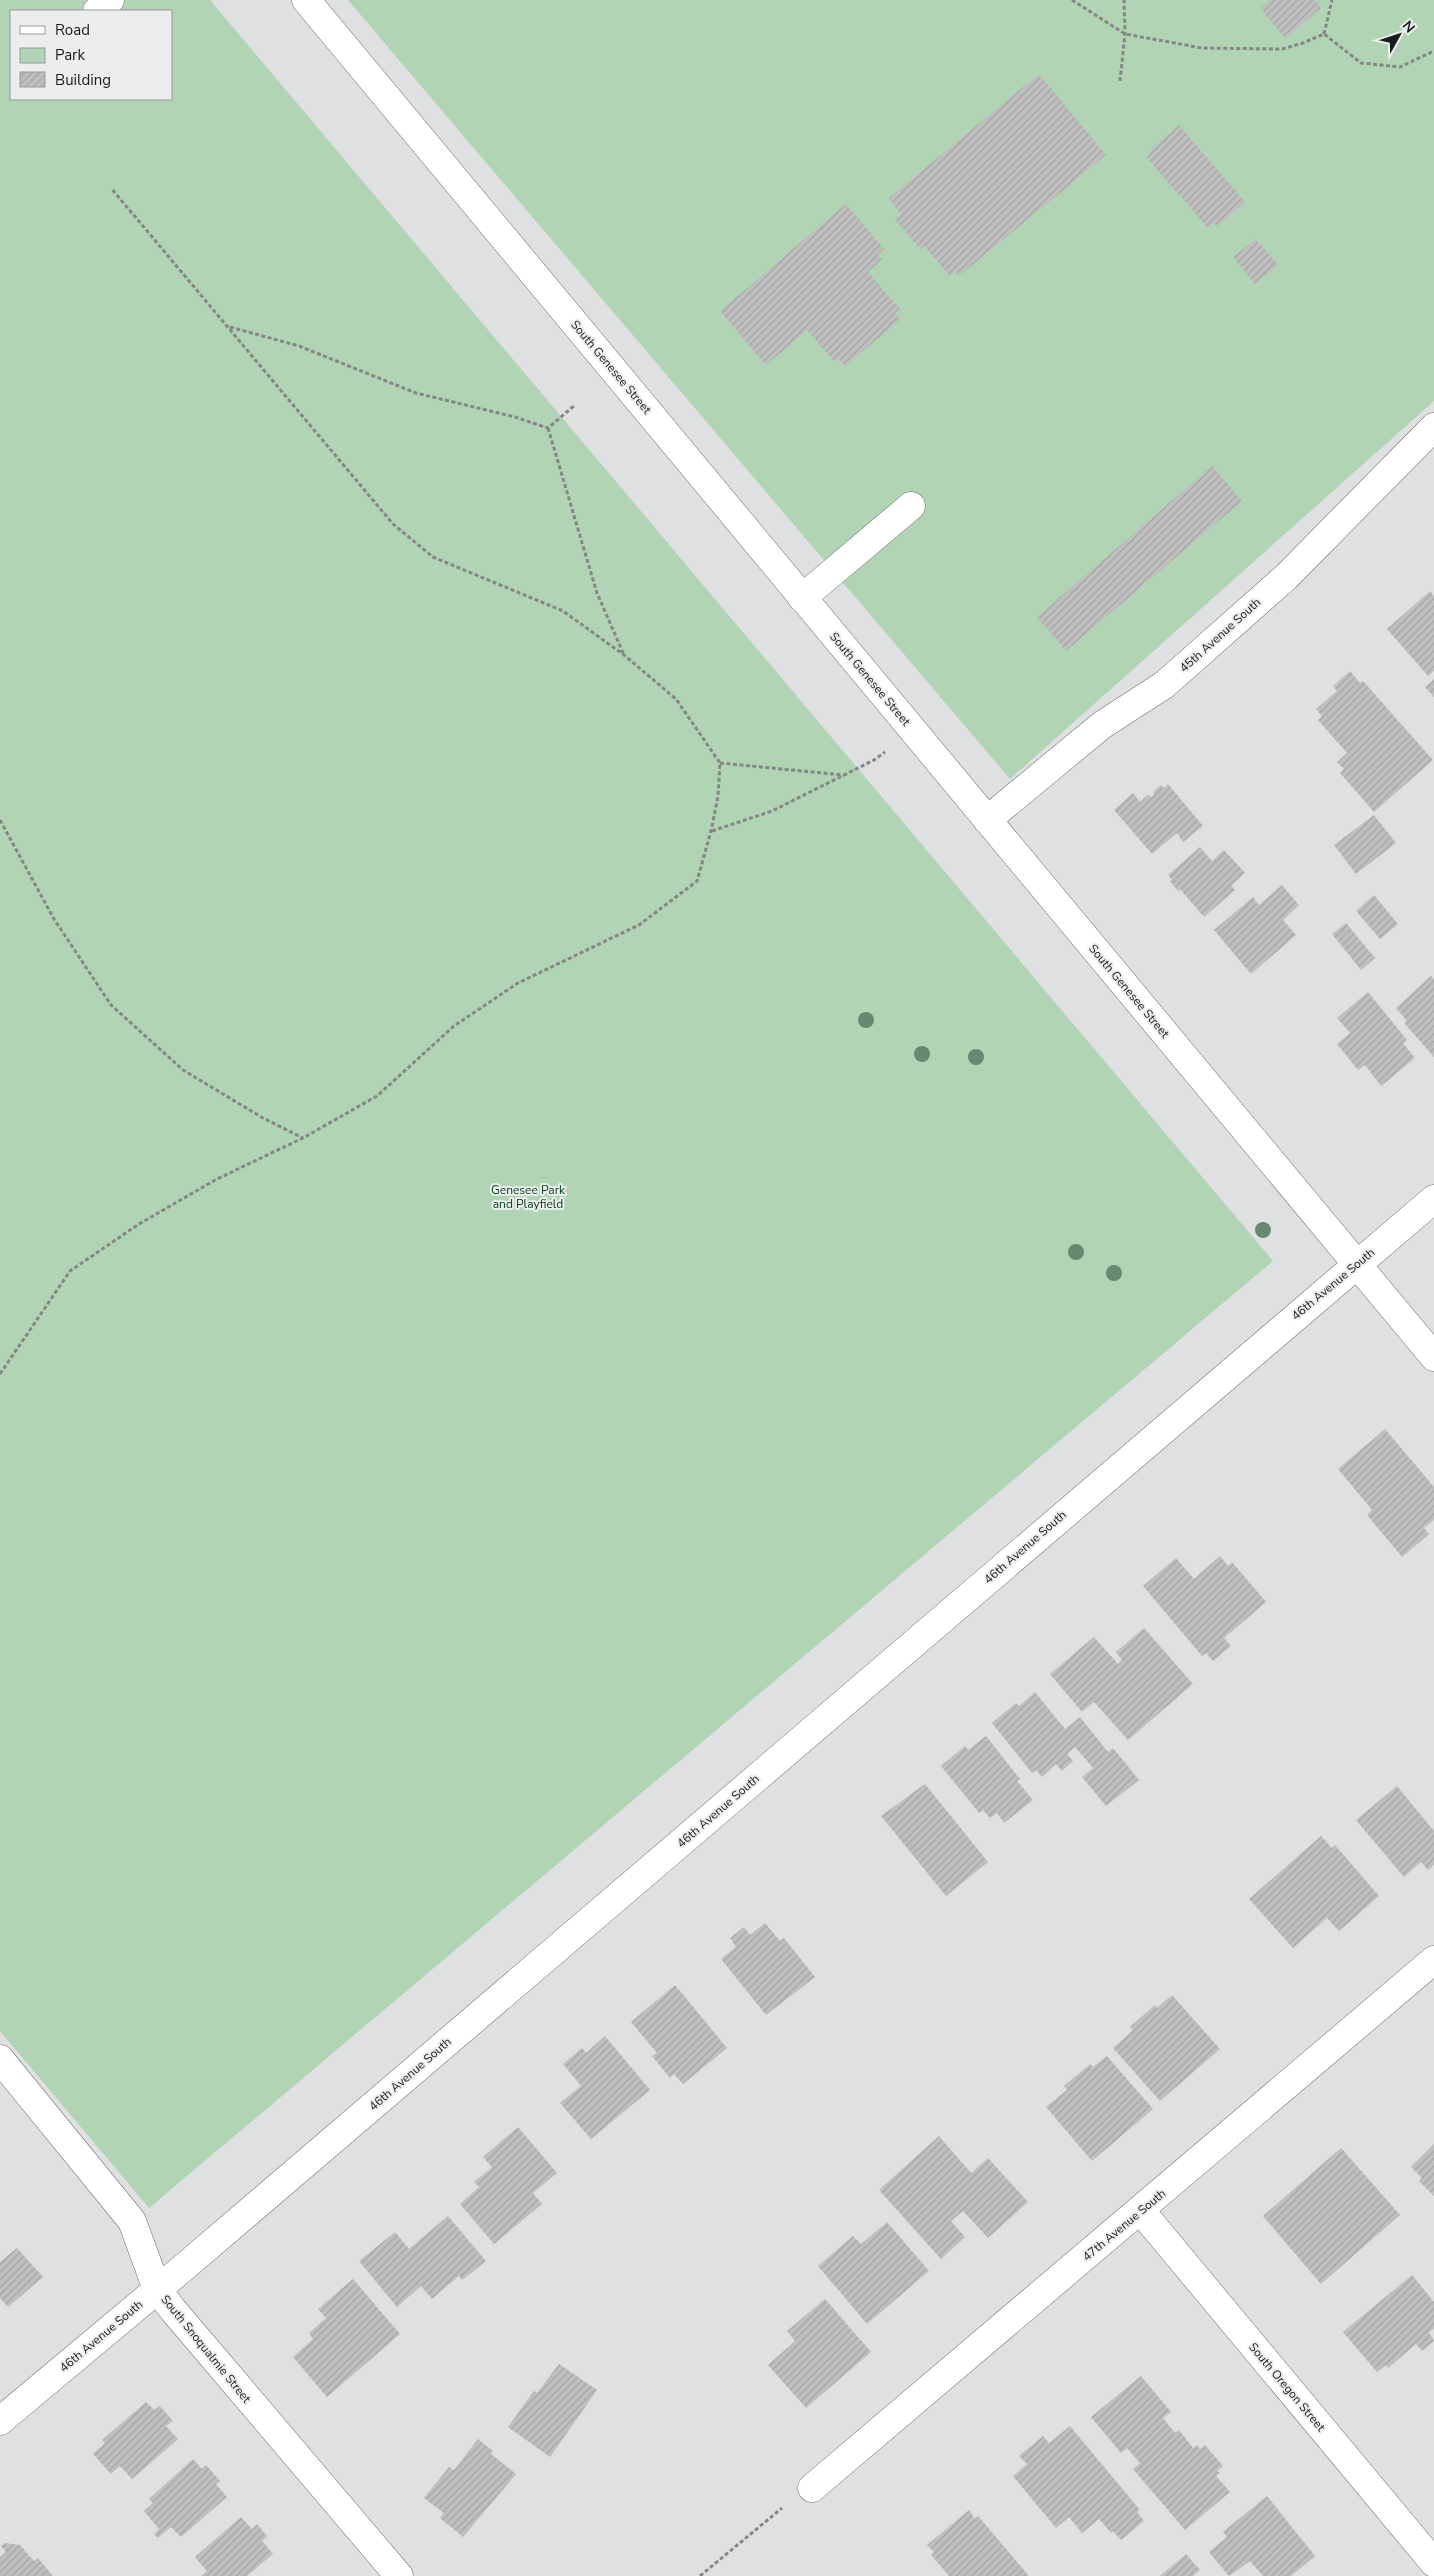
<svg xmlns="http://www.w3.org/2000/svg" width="1434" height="2576" font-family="'Nunito Sans',sans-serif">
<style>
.green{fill:#b0d4b4;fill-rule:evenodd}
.building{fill:url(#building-hatch)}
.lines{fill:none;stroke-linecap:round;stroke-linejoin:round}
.minor-casing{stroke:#6e6f70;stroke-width:29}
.path{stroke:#858687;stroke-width:3;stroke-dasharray:4 2.5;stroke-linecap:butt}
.minor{stroke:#fff;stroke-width:28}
.tree{fill:#668972}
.labels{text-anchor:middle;stroke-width:4;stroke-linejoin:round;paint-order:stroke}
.street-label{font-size:12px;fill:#1b1b1c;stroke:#ecedee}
.park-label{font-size:12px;fill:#034218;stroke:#ecedee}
</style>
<defs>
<pattern id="building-hatch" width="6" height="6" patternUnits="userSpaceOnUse" patternTransform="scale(1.25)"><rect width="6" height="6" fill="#c0bfc0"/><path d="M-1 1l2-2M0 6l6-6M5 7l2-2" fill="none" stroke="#a4a4a4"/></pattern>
</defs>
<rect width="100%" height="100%" fill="#dfe0e1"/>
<path class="green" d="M 0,0 L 210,0 L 1273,1261 L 149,2208 L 0,2031 ZM 11,11 L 171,11 L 171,99 L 11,99 Z
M 348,0 L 1434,0 L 1434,401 L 1010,779 Z"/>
<path class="building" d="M 1270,0 L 1315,0 L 1321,8 L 1285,38 L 1260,8 Z
M 1039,74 L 1106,155 L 959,276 L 955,271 L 950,276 L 924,246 L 920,249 L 895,219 L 901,214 L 889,198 Z
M 1179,125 L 1245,202 L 1217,227 L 1214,223 L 1208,228 L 1146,157 L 1151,153 L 1150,150 Z
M 846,204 L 884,249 L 878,254 L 882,259 L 868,272 L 900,309 L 895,313 L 900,320 L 845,366 L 839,359 L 835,362 L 807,330 L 766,365 L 720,311 Z
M 1256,239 L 1278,265 L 1255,284 L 1233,257 Z
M 1212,466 L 1242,501 L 1066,651 L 1037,617 Z
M 1430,591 L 1434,596 L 1434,671 L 1428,676 L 1387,629 Z
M 1350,671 L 1360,683 L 1363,681 L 1433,760 L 1374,812 L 1340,773 L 1344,769 L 1337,762 L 1347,753 L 1318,720 L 1322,716 L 1316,709 L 1337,691 L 1333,686 Z
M 1434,679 L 1434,697 L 1425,687 Z
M 1168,784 L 1203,826 L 1183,842 L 1177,833 L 1152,854 L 1114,810 L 1133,793 L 1140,802 L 1148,795 L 1151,797 L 1154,795 L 1153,792 L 1161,785 L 1164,788 Z
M 1374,815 L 1396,843 L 1356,874 L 1334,845 Z
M 1200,847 L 1212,861 L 1224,850 L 1245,873 L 1231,886 L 1235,890 L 1204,917 L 1180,889 L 1178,891 L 1170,881 L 1172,880 L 1168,875 Z
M 1282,885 L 1299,905 L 1283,920 L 1296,935 L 1251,974 L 1214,930 L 1253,897 L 1259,905 Z
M 1374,895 L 1398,924 L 1380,939 L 1356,911 Z
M 1346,923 L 1375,958 L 1361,970 L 1332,934 Z
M 1431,976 L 1434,979 L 1434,1057 L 1405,1024 L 1406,1020 L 1396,1008 Z
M 1368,992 L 1407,1040 L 1403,1043 L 1415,1058 L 1381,1086 L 1365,1065 L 1358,1070 L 1337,1044 L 1350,1033 L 1337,1018 Z
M 1385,1429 L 1434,1487 L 1434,1520 L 1424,1528 L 1429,1534 L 1402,1557 L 1367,1515 L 1372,1510 L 1338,1469 Z
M 1220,1556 L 1228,1566 L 1232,1562 L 1266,1602 L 1224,1638 L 1231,1646 L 1213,1661 L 1206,1653 L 1202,1656 L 1143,1586 L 1176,1558 L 1194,1579 Z
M 1144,1628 L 1193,1684 L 1128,1740 L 1094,1702 L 1082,1712 L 1050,1674 L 1094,1637 L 1118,1664 L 1122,1660 L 1116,1652 Z
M 1035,1692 L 1065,1729 L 1080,1717 L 1108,1752 L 1113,1748 L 1139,1780 L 1106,1806 L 1082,1777 L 1093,1768 L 1075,1747 L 1067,1754 L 1073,1761 L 1062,1771 L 1056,1764 L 1042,1777 L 1036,1770 L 1032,1773 L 992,1723 L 1016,1703 L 1019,1706 Z
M 986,1736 L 1020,1779 L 1017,1781 L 1033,1800 L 1004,1823 L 997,1813 L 990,1818 L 983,1810 L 979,1813 L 941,1766 L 965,1746 L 968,1750 Z
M 925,1784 L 988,1862 L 946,1896 L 881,1816 Z
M 1397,1786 L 1434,1831 L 1434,1865 L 1428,1870 L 1421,1862 L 1404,1877 L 1356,1820 Z
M 1321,1836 L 1332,1848 L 1335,1845 L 1379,1896 L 1339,1931 L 1327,1918 L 1293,1948 L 1249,1899 Z
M 765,1923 L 780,1941 L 784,1938 L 815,1977 L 766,2015 L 721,1959 L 736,1947 L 730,1938 L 744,1927 L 750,1935 Z
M 675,1985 L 727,2048 L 683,2084 L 674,2074 L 670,2078 L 652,2056 L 657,2053 L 631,2022 Z
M 1172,1995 L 1220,2049 L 1160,2101 L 1113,2048 L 1133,2030 L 1130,2027 L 1155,2005 L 1157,2008 Z
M 605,2036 L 650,2090 L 591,2139 L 560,2103 L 581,2086 L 563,2064 L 582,2048 L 586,2053 Z
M 1107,2056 L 1153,2109 L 1092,2161 L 1046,2107 L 1067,2090 L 1064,2086 L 1090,2064 L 1093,2067 Z
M 518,2127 L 557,2173 L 533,2193 L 542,2204 L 494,2244 L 460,2204 L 479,2187 L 474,2182 L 492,2167 L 483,2157 Z
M 939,2136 L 971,2173 L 988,2158 L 1028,2202 L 988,2238 L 963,2211 L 951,2221 L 965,2237 L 941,2259 L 879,2190 Z
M 1434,2144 L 1434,2196 L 1419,2181 L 1422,2178 L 1411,2167 Z
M 1341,2148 L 1400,2215 L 1321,2284 L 1263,2216 Z
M 448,2216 L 486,2261 L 462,2280 L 459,2276 L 432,2299 L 421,2286 L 397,2307 L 359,2261 L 395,2232 L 409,2249 Z
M 887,2222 L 929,2271 L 867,2324 L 818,2266 L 853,2236 L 861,2244 Z
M 17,2248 L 43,2277 L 8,2307 L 0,2298 L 0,2262 Z
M 1412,2275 L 1434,2302 L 1434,2329 L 1429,2332 L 1434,2341 L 1422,2351 L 1416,2344 L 1388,2368 L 1386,2365 L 1377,2372 L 1343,2332 Z
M 353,2279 L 400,2334 L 327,2397 L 293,2357 L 313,2339 L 309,2333 L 326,2318 L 318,2309 Z
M 825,2299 L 871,2352 L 806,2408 L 768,2365 L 795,2341 L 787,2331 Z
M 559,2364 L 597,2390 L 550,2457 L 508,2427 L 534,2391 L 537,2393 Z
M 1141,2376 L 1171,2412 L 1163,2418 L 1175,2433 L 1179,2430 L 1193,2448 L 1197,2445 L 1200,2449 L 1205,2445 L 1223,2466 L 1217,2471 L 1220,2473 L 1216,2476 L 1230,2492 L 1185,2530 L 1133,2469 L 1140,2463 L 1127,2448 L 1121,2453 L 1091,2417 Z
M 146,2402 L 154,2410 L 160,2406 L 173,2421 L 166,2426 L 178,2439 L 132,2479 L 120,2466 L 111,2474 L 93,2454 L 105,2443 L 102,2440 Z
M 1070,2426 L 1140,2510 L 1137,2512 L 1144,2521 L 1121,2540 L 1113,2531 L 1111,2533 L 1099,2519 L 1082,2533 L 1069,2517 L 1056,2528 L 1013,2476 L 1027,2464 L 1019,2456 L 1043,2436 L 1049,2443 Z
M 478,2439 L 493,2451 L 491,2454 L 516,2474 L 463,2537 L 440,2518 L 444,2513 L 424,2498 L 449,2467 L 454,2470 Z
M 193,2459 L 202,2469 L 206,2465 L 220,2481 L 216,2484 L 227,2497 L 181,2537 L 171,2527 L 158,2538 L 154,2534 L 159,2529 L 144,2511 L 153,2503 L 149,2499 Z
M 1267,2496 L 1315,2556 L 1291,2576 L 1263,2576 L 1250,2561 L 1229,2576 L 1209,2552 L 1227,2537 L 1223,2532 Z
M 969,2510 L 975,2519 L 978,2516 L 1029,2576 L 949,2576 L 931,2555 L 934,2552 L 927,2545 Z
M 241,2517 L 252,2529 L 257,2524 L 267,2536 L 262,2541 L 273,2554 L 247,2576 L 201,2576 L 207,2571 L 195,2557 Z
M 5,2543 L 20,2545 L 34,2561 L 38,2558 L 53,2576 L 0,2576 L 0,2557 L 6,2552 L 1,2546 Z
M 1186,2554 L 1200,2570 L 1193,2576 L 1160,2576 Z"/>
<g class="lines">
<g class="minor-casing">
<path id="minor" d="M 306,0 L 1434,1357
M 97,11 L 110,0
M 802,598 L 911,506
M 987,820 L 1102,725 L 1164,685 L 1286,577 L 1434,427
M 0,2059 L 132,2221 L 157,2289 L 173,2310 L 399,2576
M 1141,2211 L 1434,2563
M 0,2421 L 183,2268 L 1434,1199
M 812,2488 L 1434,1960"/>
</g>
<path class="path" d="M 1072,0 L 1125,34 L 1202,48 L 1282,49 L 1303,43 L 1324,34 L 1361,63 L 1400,67 L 1434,51
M 1324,34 L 1332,0
M 1120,81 L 1125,34 L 1124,0
M 230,327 L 299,346 L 416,393 L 515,417 L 548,428 L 575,405
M 548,428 L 597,593 L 624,655
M 720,763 L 844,775
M 0,820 L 54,919 L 111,1005 L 183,1070 L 263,1118 L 303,1138
M 712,831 L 772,811 L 874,760 L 885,752
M 0,1374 L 70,1271 L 139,1224 L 217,1179 L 303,1138 L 377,1096 L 454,1026 L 518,983 L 639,925 L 697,881 L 711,831 L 718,796 L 720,763 L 676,699 L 624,655 L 563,611 L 433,557 L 393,524 L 111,188
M 700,2576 L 782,2508"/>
<use href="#minor" class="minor"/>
</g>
<g class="tree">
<circle cx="866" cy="1020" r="8"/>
<circle cx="922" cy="1054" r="8"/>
<circle cx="976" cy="1057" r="8"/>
<circle cx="1263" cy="1230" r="8"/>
<circle cx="1076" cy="1252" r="8"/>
<circle cx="1114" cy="1273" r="8"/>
</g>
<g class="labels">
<g class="street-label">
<text transform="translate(611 367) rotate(50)" y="4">South Genesee Street</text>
<text transform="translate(1220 635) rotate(-42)" y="4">45th Avenue South</text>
<text transform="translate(870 679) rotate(50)" y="4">South Genesee Street</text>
<text transform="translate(1129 991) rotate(50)" y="4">South Genesee Street</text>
<text transform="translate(1333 1284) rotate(-40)" y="4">46th Avenue South</text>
<text transform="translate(1025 1547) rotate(-41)" y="4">46th Avenue South</text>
<text transform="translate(718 1811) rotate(-41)" y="4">46th Avenue South</text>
<text transform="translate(410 2074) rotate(-41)" y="4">46th Avenue South</text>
<text transform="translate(1124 2225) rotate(-40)" y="4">47th Avenue South</text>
<text transform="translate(101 2336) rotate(-40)" y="4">46th Avenue South</text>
<text transform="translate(206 2349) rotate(51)" y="4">South Snoqualmie Street</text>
<text transform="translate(1287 2387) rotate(50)" y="4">South Oregon Street</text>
</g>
<g class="park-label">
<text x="528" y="1194">Genesee Park<tspan x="528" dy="14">and Playfield</tspan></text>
</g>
</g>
<rect x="10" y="10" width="162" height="90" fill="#ecedee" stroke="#98999a"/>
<rect x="20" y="26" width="25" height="8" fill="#ffffff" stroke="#98999a"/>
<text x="55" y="35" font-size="15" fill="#1b1b1c">Road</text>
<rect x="20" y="48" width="25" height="15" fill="#b0d4b4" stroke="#98999a"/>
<text x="55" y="60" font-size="15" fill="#1b1b1c">Park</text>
<rect x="20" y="72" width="25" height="15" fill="url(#building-hatch)" stroke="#98999a"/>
<text x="55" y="85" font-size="15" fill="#1b1b1c">Building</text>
<g transform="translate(1399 35) rotate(50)" stroke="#ecedee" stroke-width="4" paint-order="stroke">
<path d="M0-4L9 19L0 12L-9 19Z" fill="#1b1b1c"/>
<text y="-8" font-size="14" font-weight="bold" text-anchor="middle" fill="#1b1b1c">N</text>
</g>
</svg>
